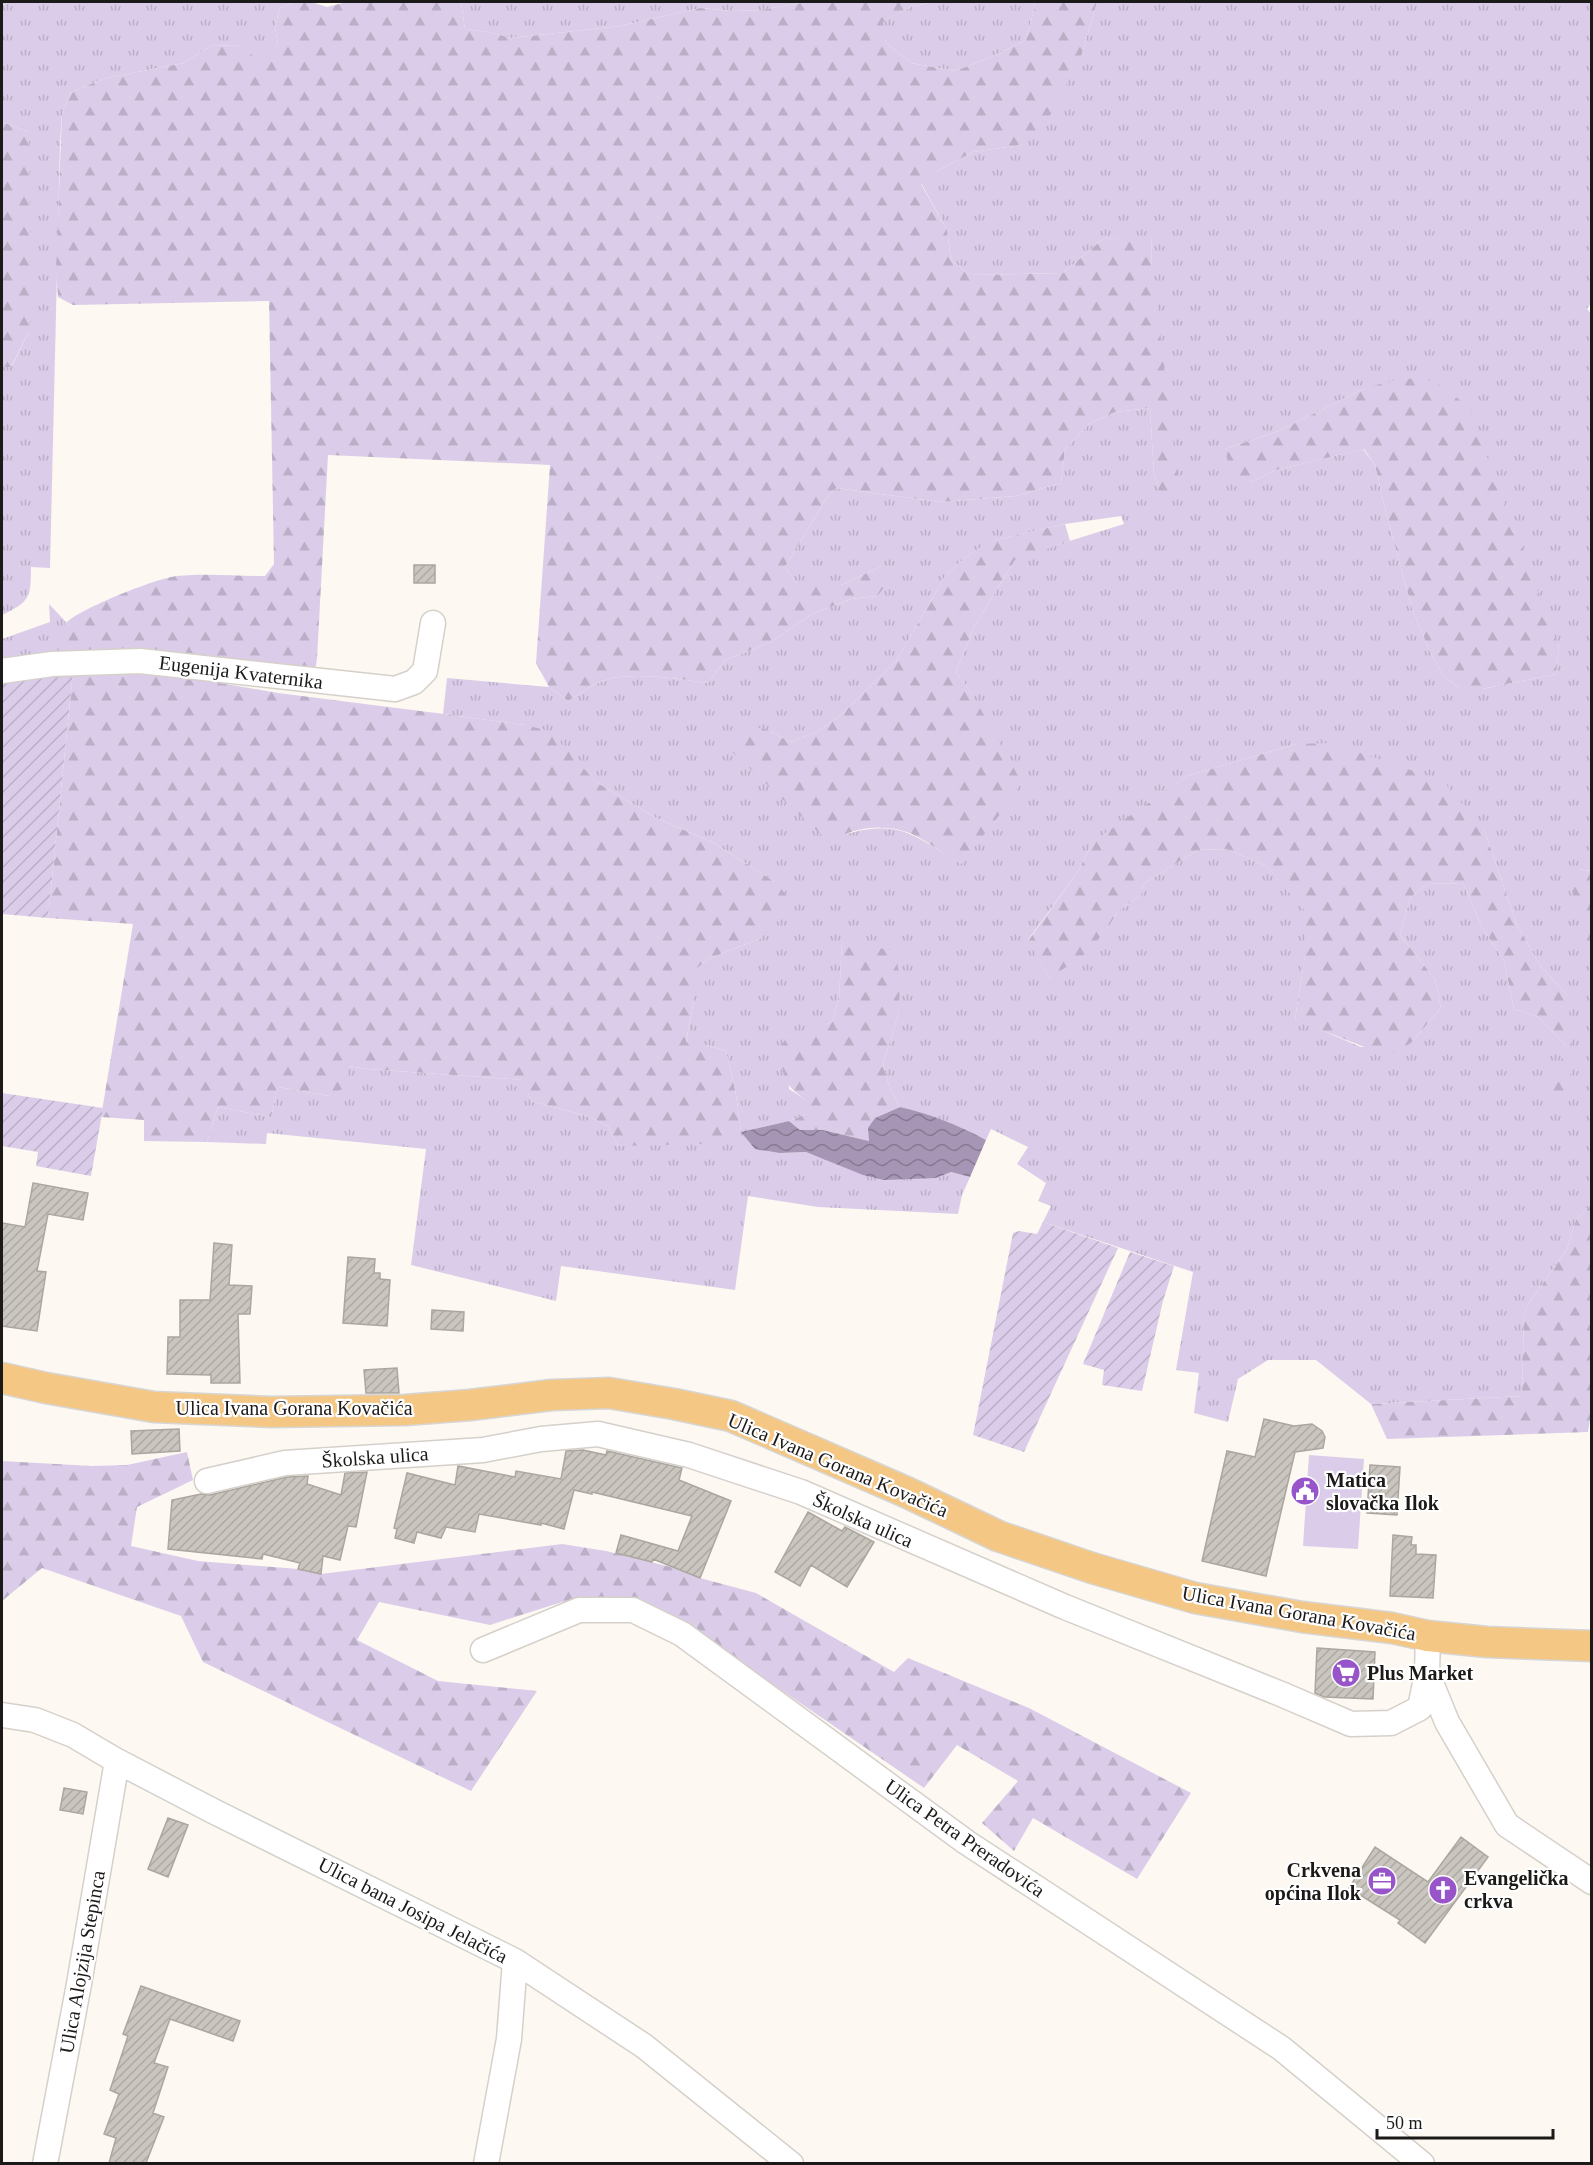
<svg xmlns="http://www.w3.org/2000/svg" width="1593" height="2165" font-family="'Times New Roman',serif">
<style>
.grass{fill:url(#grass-tufts);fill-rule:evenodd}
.forest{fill:url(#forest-firs)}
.garden{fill:url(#garden-furrows)}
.pitch{fill:#dbcde9}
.water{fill:url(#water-waves)}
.building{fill:url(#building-hatch);stroke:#aba6a0;stroke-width:1.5}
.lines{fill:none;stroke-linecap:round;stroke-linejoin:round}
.minor-casing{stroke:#d6d0ca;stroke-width:27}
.major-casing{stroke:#d6d6d5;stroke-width:33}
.minor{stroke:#fff;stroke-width:24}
.major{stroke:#f5c785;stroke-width:30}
.labels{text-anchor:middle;stroke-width:4.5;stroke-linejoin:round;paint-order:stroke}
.street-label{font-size:20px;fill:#1c1a18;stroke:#fff}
.poi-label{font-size:20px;font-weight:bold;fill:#1c1a18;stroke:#fff;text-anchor:start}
</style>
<defs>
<pattern id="grass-tufts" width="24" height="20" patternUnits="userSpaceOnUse" patternTransform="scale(1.5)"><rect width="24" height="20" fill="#dbcde9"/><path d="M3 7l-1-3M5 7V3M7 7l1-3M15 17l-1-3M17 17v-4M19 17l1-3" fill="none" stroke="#bbafc7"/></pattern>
<pattern id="forest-firs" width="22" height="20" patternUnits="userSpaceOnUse" patternTransform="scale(1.5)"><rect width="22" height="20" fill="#dbcde9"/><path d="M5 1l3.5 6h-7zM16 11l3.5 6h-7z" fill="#bbafc7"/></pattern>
<pattern id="garden-furrows" width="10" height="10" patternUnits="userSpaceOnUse" patternTransform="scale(1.5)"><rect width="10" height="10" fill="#dbcde9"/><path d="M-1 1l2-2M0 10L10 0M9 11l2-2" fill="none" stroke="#bbafc7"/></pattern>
<pattern id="water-waves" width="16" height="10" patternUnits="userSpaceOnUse" patternTransform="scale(1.5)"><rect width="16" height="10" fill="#a695b5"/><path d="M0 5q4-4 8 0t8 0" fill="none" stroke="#867992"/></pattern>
<pattern id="building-hatch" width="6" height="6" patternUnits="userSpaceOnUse" patternTransform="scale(1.5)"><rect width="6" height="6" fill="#cac5bf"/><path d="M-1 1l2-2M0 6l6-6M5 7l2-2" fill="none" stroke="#ada9a3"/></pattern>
</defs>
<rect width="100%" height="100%" fill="#fdf8f2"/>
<path class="grass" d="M 2,2 L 294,2 L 280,8 L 275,27 L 278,44 L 263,63 L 238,46 L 212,45 L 184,63 L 102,79 L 70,93 L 62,113 L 60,144 L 50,568 L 31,567 C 31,597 30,602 2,615 L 2,367 L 12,366 L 29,331 L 29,132 L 2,122 Z
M 461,2 L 807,2 L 761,10 L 734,11 L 700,8 L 620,26 L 511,38 L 489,32 L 465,29 Z
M 933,2 L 1033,2 L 1035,6 L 1026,40 L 989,58 L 955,71 L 911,63 L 886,43 L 882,22 L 911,7 Z
M 1097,2 L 1591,2 L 1592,301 L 1587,309 L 1592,315 L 1592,871 L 1578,869 L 1591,966 L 1591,1205 L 1576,1220 L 1567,1249 L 1529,1303 L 1524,1314 L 1522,1396 L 1371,1404 L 1316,1360 L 1268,1360 L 1238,1379 L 1228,1422 L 1194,1413 L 1199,1373 L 1176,1370 L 1193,1272 L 1043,1222 L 1051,1206 L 1038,1201 L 1046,1183 L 1017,1164 L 1028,1147 L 991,1129 L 986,1140 C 958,1125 931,1114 900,1107 L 889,1086 L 883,1064 L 899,1012 L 842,941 L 839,999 L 832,1022 L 806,1033 L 787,1037 L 789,1089 L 806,1100 L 806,1114 L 789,1121 L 742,1132 L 780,1153 L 806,1152 L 821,1157 L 936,1178 L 951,1172 L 970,1177 L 962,1195 L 958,1214 L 818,1207 L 748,1196 L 735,1290 L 561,1266 L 556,1301 L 411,1265 L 426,1149 L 267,1133 L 266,1144 L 207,1142 L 218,1107 L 271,1117 L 278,1087 L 329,1096 L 348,1066 L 368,1069 L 524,1080 L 531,1101 L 587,1116 L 608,1126 L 618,1146 L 741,1132 L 736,1094 L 726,1051 L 710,1046 L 686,1043 L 694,1000 L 694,971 L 708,959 L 761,938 L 775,882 L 712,842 L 656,818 L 596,782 L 577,764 L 525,725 L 443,714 L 447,678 L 549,687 L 568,701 C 581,693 594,683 609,679 C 638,672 679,679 708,683 L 725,660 L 769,643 L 812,614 L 851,599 L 877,596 L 882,566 L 841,585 L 798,585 L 785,567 L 826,499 L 836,488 L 940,502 L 1016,496 L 1061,483 L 1065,449 L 1089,424 L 1115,412 L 1150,408 L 1154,474 L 1159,491 L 1151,237 L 1103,239 L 1063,273 L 970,275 L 951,260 L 947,230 L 921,183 L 939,170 L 973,152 L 1021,145 L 1081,57 ZM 1365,388 L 1559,646 L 1556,674 L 1482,689 L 1460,689 L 1443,675 L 1429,650 L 1412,608 L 1386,513 L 1375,465 L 1363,449 L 1276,470 L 1251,482 L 1225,449 L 1279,431 ZM 1121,516 L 1124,524 L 1034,552 L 1015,560 L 974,627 L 956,672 L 972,694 L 961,864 C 912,834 897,817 838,837 L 768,730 L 790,742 L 817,732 L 842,714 L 897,660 L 945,576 L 966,557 L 991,541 L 1065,524 ZM 1296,744 L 1484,829 L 1517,925 L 1541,967 L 1568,996 L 1569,1086 L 1567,1046 L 1538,1017 L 1514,1009 L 1504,961 L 1482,927 L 1463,883 L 1427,884 L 1410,898 L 1400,935 L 1435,979 L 1441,1008 L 1411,1043 L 1361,1047 L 1295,1019 L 1305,956 L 1305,910 L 1268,867 L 1227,849 L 1198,850 L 1143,884 L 1141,895 L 1118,911 L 1109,926 L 1050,978 L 1028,940 L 1079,870 L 1090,847 L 1187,776 Z
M 49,604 L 66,622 L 60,636 L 56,656 L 2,666 L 2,639 L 50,622 Z"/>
<path class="forest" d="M 294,2 L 311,2 L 327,7 L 347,2 L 461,2 L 465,29 L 489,32 L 511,38 L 620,26 L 700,8 L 734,11 L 761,10 L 807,2 L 933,2 L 911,7 L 883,22 L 886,43 L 911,63 L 955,71 L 989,58 L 1026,40 L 1035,6 L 1033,2 L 1097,2 L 1081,57 L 1041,132 L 1021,145 L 973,152 L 939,170 L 921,184 L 947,230 L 951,260 L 970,275 L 1063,273 L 1103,239 L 1151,236 L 1152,267 L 1179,489 L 1159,492 L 1154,474 L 1150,408 L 1115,412 L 1089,424 L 1065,449 L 1061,483 L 1016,496 L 940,502 L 836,488 L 826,499 L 785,567 L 798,585 L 841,585 L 882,566 L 893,577 L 877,596 L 851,599 L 812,614 L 769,643 L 725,660 L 708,683 C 679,679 638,672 609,679 C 594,683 581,693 568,701 L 549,687 L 536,663 L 550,465 L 328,455 L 317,659 L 314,676 L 56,656 C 58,646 59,629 67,622 C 82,608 157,578 177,576 C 206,573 236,576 265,576 L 274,564 L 269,301 L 73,305 L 58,297 L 56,270 L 62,113 L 70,93 L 102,79 L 184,63 L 212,45 L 238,46 L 263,62 L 278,44 L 275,27 L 280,8 Z
M 2,122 L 29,132 L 31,310 L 29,331 L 11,367 L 2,367 Z
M 1403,378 L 1434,381 L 1468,406 L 1559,647 L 1556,674 L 1482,689 L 1460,689 L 1443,675 L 1429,650 L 1412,608 L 1386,513 L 1375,465 L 1364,449 L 1276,470 L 1251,482 L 1233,478 L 1225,449 L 1279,431 L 1365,388 Z
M 1065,524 L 1070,541 L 1015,560 L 974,627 L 956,672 L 972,694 L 1021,781 L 1008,804 L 961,864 C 945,855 929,842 912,834 C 886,823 853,826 830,843 L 733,753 L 731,742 L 747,725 L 768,730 L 790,742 L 817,732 L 842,714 L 897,660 L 945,576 L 966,557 L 990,541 Z
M 73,672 L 162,673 L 278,693 L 436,713 L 525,725 L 545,730 L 560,742 L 596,782 L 656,818 L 712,842 L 775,882 L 787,896 L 780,918 L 761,938 L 708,959 L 694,971 L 694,1000 L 686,1042 L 710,1046 L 726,1051 L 736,1094 L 741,1132 L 701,1144 L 618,1146 L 608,1126 L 587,1116 L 531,1101 L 523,1080 L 368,1069 L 349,1066 L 344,1088 L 329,1096 L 278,1087 L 271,1117 L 218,1107 L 207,1142 L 144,1141 L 144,1120 L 101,1117 L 133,924 L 48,918 Z
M 1331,743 L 1443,781 L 1484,829 L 1517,925 L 1541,967 L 1568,996 L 1573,1060 L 1569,1086 L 1562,1105 L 1545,1099 L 1567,1046 L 1538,1017 L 1514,1009 L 1504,961 L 1482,927 L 1463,883 L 1427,884 L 1410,898 L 1400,935 L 1435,979 L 1441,1008 L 1411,1043 L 1389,1055 C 1372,1050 1356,1044 1339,1037 C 1324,1031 1310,1027 1295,1019 L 1305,956 L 1304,910 L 1268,867 L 1227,849 L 1198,850 L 1143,884 L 1141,895 L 1118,911 L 1109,926 L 1088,952 L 1050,978 L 1028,941 L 1079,870 L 1090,847 L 1104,834 L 1187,776 L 1296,744 Z
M 1578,869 L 1591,871 L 1591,966 L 1585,931 L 1571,887 Z
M 842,941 L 895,951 L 900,978 L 899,1012 L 883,1064 L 889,1086 L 900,1107 L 875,1118 L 869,1141 L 823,1130 L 800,1130 L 789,1121 L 806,1114 L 806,1100 C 780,1082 784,1076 780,1047 L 787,1037 L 806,1032 L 832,1022 L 839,999 Z
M 1591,1205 L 1592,1419 L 1590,1419 L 1588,1432 L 1387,1439 L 1371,1404 L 1522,1396 L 1524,1314 L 1529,1303 L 1567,1249 L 1576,1220 Z
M 187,1452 L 193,1480 L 137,1507 L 131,1546 L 198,1561 L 298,1569 L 321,1574 L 562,1544 L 606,1551 L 671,1567 L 700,1578 L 756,1593 L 894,1672 L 908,1658 L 1029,1708 L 1191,1793 L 1137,1879 L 1033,1818 L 1014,1851 L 982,1823 L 1018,1781 L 957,1745 L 924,1788 L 681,1621 L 617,1598 L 562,1602 L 490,1625 L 379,1602 L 357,1640 L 438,1681 L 537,1691 L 471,1791 L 203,1662 L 181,1616 L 42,1568 L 2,1601 L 2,1461 L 92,1466 L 127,1465 Z"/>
<path class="garden" d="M 73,672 L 48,918 L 2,914 L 2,681 Z
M 2,1093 L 103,1108 L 91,1176 L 36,1166 L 38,1152 L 2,1146 Z
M 1043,1222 L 1118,1248 L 1024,1452 L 973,1435 L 1013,1233 L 1019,1231 L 1037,1234 Z
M 1130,1252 L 1174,1266 L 1163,1301 L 1142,1391 L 1102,1385 L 1104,1370 L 1083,1364 Z"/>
<path class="pitch" d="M 1309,1455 L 1364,1459 L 1358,1549 L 1303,1546 Z"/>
<path class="water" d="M 900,1107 C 931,1114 958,1125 986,1140 L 970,1177 L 951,1172 L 936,1178 L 884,1180 L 863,1175 L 806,1152 L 780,1153 L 755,1149 L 741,1132 L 789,1121 L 800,1130 L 823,1130 L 869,1141 L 868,1128 L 875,1118 Z"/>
<path class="building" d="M 414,565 L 435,565 L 435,583 L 414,583 Z
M 33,1183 L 88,1193 L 83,1220 L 48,1214 L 37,1271 L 46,1272 L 37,1331 L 2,1326 L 2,1223 L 25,1227 Z
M 214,1243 L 232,1245 L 229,1285 L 252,1286 L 250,1314 L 238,1314 L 240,1383 L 211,1383 L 211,1375 L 167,1374 L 168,1337 L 180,1337 L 180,1300 L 210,1300 Z
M 348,1257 L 375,1259 L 374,1273 L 380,1273 L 380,1279 L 390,1280 L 387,1326 L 343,1323 Z
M 432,1310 L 464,1312 L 463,1331 L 431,1329 Z
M 397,1368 L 399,1393 L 366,1393 L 364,1370 Z
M 1264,1419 L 1294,1426 L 1312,1424 L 1322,1431 L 1325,1437 L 1323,1448 L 1295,1452 L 1266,1576 L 1202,1561 L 1227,1451 L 1255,1457 Z
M 179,1429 L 180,1451 L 132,1454 L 131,1431 Z
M 583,1450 L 606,1455 L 607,1451 L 682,1468 L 679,1480 L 731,1501 L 700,1578 L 653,1559 L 652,1562 L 616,1553 L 621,1535 L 678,1551 L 692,1516 L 592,1492 L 592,1494 L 574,1490 L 564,1529 L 541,1523 L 541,1525 L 479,1514 L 475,1532 L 446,1527 L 441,1538 L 417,1532 L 414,1543 L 395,1538 L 397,1529 L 394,1528 L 407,1473 L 455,1485 L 458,1466 L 515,1477 L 516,1471 L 561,1479 L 566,1451 Z
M 1370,1465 L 1400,1467 L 1397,1515 L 1367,1513 Z
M 367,1472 L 356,1527 L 348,1526 L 340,1560 L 323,1556 L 321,1574 L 298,1569 L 300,1563 L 263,1554 L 262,1559 L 168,1549 L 172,1500 L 201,1494 L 210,1495 L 287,1477 L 308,1476 L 307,1484 L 341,1495 L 345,1473 Z
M 808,1512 L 842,1531 L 845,1527 L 874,1542 L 847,1587 L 811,1565 L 800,1586 L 775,1572 Z
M 1393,1535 L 1412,1537 L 1411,1545 L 1416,1545 L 1416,1554 L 1436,1555 L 1433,1598 L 1390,1596 Z
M 1317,1648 L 1375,1652 L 1373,1699 L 1324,1697 L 1315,1693 Z
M 64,1788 L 87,1792 L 83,1814 L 60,1810 Z
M 168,1818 L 188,1825 L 168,1877 L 148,1869 Z
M 1461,1837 L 1488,1857 L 1425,1943 L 1398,1923 L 1400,1920 L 1349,1888 L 1375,1847 L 1428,1882 Z
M 141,1986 L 240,2021 L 233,2041 L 170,2019 L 154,2063 L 168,2067 L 153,2113 L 164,2117 L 146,2163 L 109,2163 L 116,2138 L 104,2134 L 119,2094 L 110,2090 L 128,2036 L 123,2034 Z"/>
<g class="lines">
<g class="minor-casing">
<path id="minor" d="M 2,671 L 52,664 L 140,661 L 395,689 L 414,682 L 425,671 L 433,623
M 207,1481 L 285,1463 L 483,1450 L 541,1439 L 598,1434 L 689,1455 L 801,1492 L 1065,1607 L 1281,1694 L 1351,1724 L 1391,1723 L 1420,1708 L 1427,1673 L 1428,1636
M 483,1650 L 579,1610 L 633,1610 L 682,1634 L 966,1842 L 1281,2048 L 1422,2164
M 1427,1673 L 1447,1722 L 1507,1825 L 1592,1882
M 2,1715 L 35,1720 L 73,1735 L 117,1761 L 213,1811 L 515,1961 L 644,2046 L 791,2164
M 45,2164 L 79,1984 L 117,1761
M 486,2164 L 509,2039 L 515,1961"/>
</g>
<g class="major-casing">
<path id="major" d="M 2,1378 L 46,1388 L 154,1407 L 271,1412 L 405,1410 L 470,1405 L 552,1395 L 609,1393 L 674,1404 L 731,1416 L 906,1492 L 998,1536 L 1092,1568 L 1195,1598 L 1302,1617 L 1392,1628 L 1428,1636 L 1487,1642 L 1592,1646"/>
</g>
<use href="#minor" class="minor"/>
<use href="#major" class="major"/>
</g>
<defs>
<g id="civic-disc" transform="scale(1.5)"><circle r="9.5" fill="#9854c9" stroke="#fff"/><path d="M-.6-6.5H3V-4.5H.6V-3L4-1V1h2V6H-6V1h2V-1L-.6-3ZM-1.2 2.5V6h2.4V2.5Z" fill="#fff"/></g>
<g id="supermarket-disc" transform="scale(1.5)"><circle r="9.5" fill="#9854c9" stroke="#fff"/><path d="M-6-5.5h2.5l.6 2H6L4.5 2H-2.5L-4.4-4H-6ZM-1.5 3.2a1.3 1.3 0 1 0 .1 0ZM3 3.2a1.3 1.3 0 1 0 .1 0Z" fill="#fff"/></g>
<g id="office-disc" transform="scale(1.5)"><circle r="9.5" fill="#9854c9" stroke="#fff"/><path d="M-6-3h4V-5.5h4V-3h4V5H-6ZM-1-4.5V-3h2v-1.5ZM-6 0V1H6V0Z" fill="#fff"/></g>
<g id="church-disc" transform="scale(1.5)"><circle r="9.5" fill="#9854c9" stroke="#fff"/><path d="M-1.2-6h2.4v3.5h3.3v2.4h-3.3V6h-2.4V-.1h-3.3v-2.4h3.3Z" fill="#fff"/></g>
</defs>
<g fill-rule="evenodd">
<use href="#civic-disc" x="1305" y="1491"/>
<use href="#supermarket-disc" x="1346" y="1673"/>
<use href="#office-disc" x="1382" y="1881"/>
<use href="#church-disc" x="1443" y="1890"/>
</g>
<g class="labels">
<g class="street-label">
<text transform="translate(241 672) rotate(7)" y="7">Eugenija Kvaternika</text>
<text x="294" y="1415">Ulica Ivana Gorana Kovačića</text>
<text transform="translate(375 1457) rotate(-4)" y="7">Školska ulica</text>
<text transform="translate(838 1465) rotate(23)" y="7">Ulica Ivana Gorana Kovačića</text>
<text transform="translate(863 1520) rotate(24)" y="7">Školska ulica</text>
<text transform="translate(1299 1613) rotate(10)" y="7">Ulica Ivana Gorana Kovačića</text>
<text transform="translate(965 1838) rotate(35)" y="7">Ulica Petra Preradovića</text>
<text transform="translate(413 1910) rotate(27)" y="7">Ulica bana Josipa Jelačića</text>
<text transform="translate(82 1962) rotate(-80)" y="7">Ulica Alojzija Stepinca</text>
</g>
<g class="poi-label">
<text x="1326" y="1487">Matica<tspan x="1326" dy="23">slovačka Ilok</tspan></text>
<text x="1367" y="1680">Plus Market</text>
<text x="1361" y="1877" text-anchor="end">Crkvena<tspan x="1361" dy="23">općina Ilok</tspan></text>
<text x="1464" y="1885">Evangelička<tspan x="1464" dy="23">crkva</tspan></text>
</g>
</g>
<rect width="1593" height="2165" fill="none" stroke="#1c1a18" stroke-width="6"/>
<path d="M1377 2129v9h176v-9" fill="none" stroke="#1c1a18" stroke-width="3"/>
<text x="1386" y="2129" font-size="18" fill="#1c1a18" stroke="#ffffff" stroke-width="4.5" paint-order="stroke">50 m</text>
</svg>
